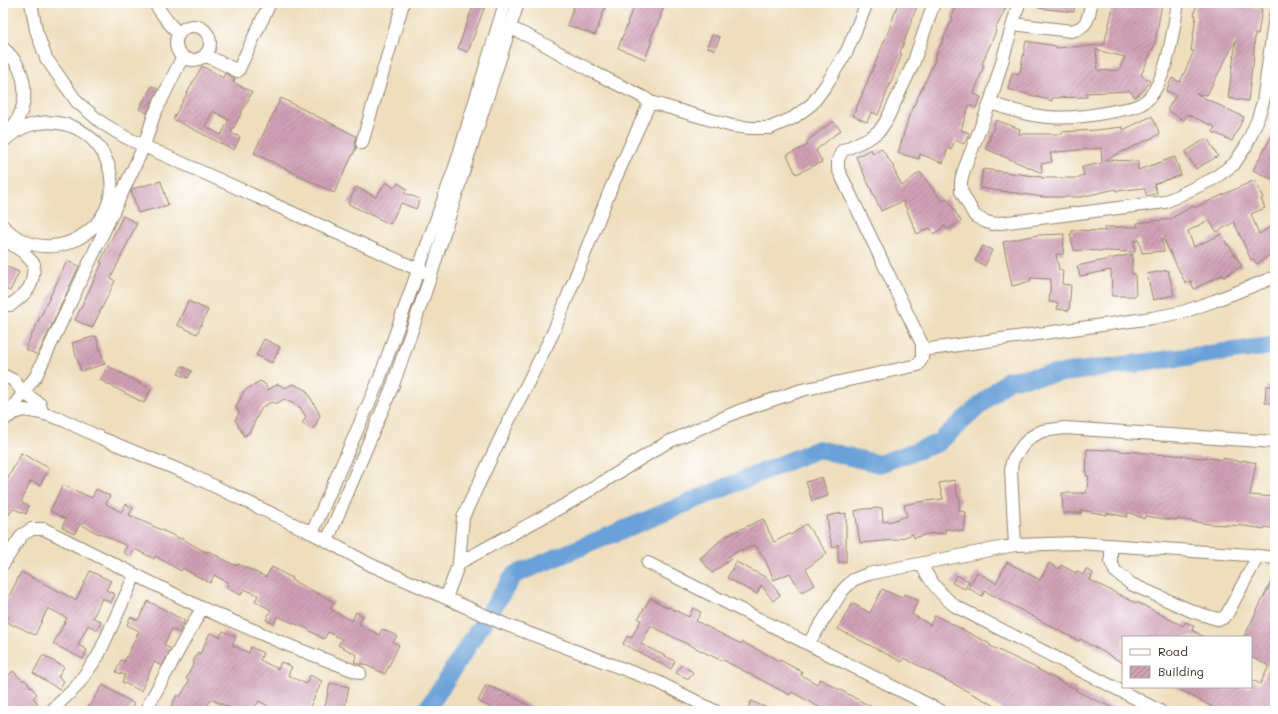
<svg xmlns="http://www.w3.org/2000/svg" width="1278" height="714" font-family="Mali,sans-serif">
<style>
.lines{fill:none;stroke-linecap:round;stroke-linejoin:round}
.river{stroke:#6aa1d8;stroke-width:18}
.building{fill:url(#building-hatch);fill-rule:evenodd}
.minor-casing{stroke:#94846e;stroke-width:14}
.minor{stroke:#fff;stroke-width:12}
</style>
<defs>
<pattern id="building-hatch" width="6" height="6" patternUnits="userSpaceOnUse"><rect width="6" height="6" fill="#d0a0b5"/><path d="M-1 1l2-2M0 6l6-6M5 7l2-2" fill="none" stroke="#aa8393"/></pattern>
</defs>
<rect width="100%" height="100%" fill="#fff"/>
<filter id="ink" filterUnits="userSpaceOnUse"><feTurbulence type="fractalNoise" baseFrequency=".025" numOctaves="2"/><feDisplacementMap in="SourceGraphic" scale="8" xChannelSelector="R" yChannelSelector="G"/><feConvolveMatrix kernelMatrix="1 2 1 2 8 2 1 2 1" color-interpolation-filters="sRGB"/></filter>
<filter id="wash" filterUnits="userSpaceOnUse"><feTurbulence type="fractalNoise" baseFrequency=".012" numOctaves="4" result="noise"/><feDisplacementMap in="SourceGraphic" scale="16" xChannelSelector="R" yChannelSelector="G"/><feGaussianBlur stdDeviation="0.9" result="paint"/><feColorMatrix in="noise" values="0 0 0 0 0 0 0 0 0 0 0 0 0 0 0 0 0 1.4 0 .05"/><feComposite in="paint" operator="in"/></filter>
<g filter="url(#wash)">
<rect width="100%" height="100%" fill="#eedebd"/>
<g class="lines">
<path class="river" d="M 426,711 L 514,575 L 818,449 L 879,464 L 938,443 L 1008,380 L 1271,346 L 1275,347"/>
</g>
<g id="blocks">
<path class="building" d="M 474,3 L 486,3 L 468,52 L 458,48 Z
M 575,3 L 600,3 L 606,5 L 595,35 L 567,25 Z
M 636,3 L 666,3 L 660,16 L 661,17 L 650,40 L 652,41 L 645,59 L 618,48 L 628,23 L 627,22 Z
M 898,3 L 918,3 L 900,53 L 902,54 L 878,115 L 871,112 L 867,122 L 853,116 L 889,30 Z
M 956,3 L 1008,3 L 995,30 L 996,31 L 982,64 L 984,65 L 974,94 L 981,97 L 976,108 L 969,105 L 961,130 L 969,133 L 964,144 L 955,140 L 951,150 L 948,148 L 943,163 L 920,154 L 919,159 L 898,153 L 909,116 L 935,60 L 934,59 L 953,18 L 951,17 Z
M 1038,3 L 1075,3 L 1074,12 L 1038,8 Z
M 1114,3 L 1162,3 L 1155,44 L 1141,75 L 1150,81 L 1143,91 L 1135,97 L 1130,91 L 1086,93 L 1087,97 L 1052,98 L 1052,101 L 1008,89 L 1012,73 L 1019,75 L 1019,72 L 1020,72 L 1026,41 L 1056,46 L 1056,48 L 1104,45 ZM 1096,50 L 1125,57 L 1119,70 L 1098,71 Z
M 1197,3 L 1227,3 L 1262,9 L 1258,34 L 1255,34 L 1253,67 L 1252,67 L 1248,101 L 1228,98 L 1236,40 L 1207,95 L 1196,94 L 1244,117 L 1232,141 L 1213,132 L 1215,127 L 1187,114 L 1184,120 L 1167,110 L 1176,95 L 1166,91 L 1172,78 L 1180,82 L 1194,51 L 1191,51 L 1196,15 L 1194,15 Z
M 712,35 L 720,37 L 715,50 L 707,47 Z
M 202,66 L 223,78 L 225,73 L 232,77 L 235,78 L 233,82 L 252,92 L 231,133 L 240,137 L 234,150 L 173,119 ZM 213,111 L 229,120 L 221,135 L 205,126 Z
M 152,86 L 158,89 L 147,113 L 139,109 Z
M 281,98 L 356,136 L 355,144 L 356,148 L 334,193 L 254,153 Z
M 1152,116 L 1160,134 L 1105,160 L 1138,161 L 1138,170 L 1175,157 L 1181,175 L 1154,184 L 1157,193 L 1147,196 L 1144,188 L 1116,191 L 1116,189 L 1081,197 L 1043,197 L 980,188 L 983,169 L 1042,177 L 1042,178 L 1080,178 L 1080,176 L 1084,175 L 1082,167 L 1102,163 L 1101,148 L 1056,152 L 1056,153 L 1050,153 L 1052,162 L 1041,164 L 1042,173 L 986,149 L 996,120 L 1020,129 L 1019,134 L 1062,134 L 1062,132 L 1096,130 L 1123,127 L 1123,130 Z
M 833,121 L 841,130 L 816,150 L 822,162 L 796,174 L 787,155 L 808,145 L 806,142 Z
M 1275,130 L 1275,181 L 1253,170 Z
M 1207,138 L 1218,156 L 1196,169 L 1185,152 Z
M 881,148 L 894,167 L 893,168 L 902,186 L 920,172 L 942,201 L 947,198 L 961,221 L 947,230 L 945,226 L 934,234 L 930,228 L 917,234 L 903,201 L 881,211 L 856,157 L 871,149 L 873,154 Z
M 1255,180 L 1263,198 L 1261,199 L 1265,208 L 1251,214 L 1259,234 L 1275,224 L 1275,251 L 1257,264 L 1253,259 L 1251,260 L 1234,222 L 1217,232 L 1209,220 L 1188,231 L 1194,247 L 1222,234 L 1227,245 L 1228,244 L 1242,266 L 1223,277 L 1222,275 L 1194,289 L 1191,281 L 1186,284 L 1163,238 L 1161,238 L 1164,251 L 1142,253 L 1139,240 L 1134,241 L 1135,252 L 1074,250 L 1070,234 L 1072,234 L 1072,230 L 1105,231 L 1105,227 L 1138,227 L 1137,223 L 1170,219 L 1193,206 L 1194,208 Z
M 161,181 L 168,205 L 138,213 L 131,191 L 132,189 Z
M 386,182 L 394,188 L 398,183 L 407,189 L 404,193 L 420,199 L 416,209 L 401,203 L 390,224 L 348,204 L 356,187 L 376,197 Z
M 123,216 L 137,223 L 111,278 L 115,281 L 92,328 L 75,320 L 102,263 L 100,262 Z
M 1064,234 L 1063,254 L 1056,254 L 1059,270 L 1063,270 L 1062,284 L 1071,285 L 1069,311 L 1057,309 L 1058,303 L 1049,302 L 1051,279 L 1030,278 L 1031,281 L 1012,286 L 1003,242 L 1037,235 Z
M 983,246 L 992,250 L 985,266 L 975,261 Z
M 1132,254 L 1132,274 L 1135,274 L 1136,296 L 1112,296 L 1111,270 L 1080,276 L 1077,266 Z
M 67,261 L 79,266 L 38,355 L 25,349 Z
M 3,265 L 19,272 L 10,291 L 3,288 Z
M 1168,270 L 1174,295 L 1153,300 L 1147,274 Z
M 188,301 L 208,310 L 197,334 L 177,325 Z
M 96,336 L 105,364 L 81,371 L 72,343 Z
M 264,339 L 280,347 L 272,363 L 256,355 Z
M 108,366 L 151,389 L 144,403 L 100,380 Z
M 182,366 L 192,371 L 188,378 L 178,374 Z
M 260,381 L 265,384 L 268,390 L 278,384 L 285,388 L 293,384 L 306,390 L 320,415 L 315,427 L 312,429 L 302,424 L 306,417 L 300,407 L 284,399 L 276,404 L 272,402 L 262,407 L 249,433 L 244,436 L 235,420 L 239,413 L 236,407 L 244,391 Z
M 1266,386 L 1274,386 L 1274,403 L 1265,403 Z
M 1087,449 L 1108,450 L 1108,449 L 1127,452 L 1127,451 L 1165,455 L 1165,454 L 1203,458 L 1204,457 L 1223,460 L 1223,458 L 1242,462 L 1242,460 L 1256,463 L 1250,495 L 1275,497 L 1275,529 L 1265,527 L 1264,529 L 1245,526 L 1209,524 L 1185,520 L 1165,519 L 1145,516 L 1144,519 L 1128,512 L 1127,517 L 1107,513 L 1107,515 L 1081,510 L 1081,513 L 1063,513 L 1062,493 L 1086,493 L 1089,476 L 1086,476 Z
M 21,453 L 49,468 L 40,485 L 31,481 L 21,502 L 29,506 L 26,514 L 14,509 L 3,520 L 3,488 Z
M 822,477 L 828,496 L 812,501 L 806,482 Z
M 954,480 L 958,498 L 960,498 L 959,511 L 966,512 L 964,531 L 945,529 L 945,533 L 927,534 L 914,538 L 913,534 L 896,540 L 860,543 L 855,511 L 863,509 L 882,508 L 883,522 L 892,521 L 907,516 L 904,505 L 918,502 L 943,499 L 939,483 Z
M 63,485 L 92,498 L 96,489 L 110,496 L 106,504 L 121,512 L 126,504 L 133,508 L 129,515 L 181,539 L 181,538 L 207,553 L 208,551 L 236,566 L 238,564 L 266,577 L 272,567 L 292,578 L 291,580 L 317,593 L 334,602 L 330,609 L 352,621 L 356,612 L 363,616 L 359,624 L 379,635 L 382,629 L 397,636 L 393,642 L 399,645 L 385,674 L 362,663 L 361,665 L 354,662 L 357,655 L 338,645 L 342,639 L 328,632 L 324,639 L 310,631 L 310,630 L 277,616 L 274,624 L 266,620 L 271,610 L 255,601 L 258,595 L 244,589 L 241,595 L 226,588 L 229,583 L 214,575 L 210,583 L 182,568 L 181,571 L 155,556 L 154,559 L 135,549 L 130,557 L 123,552 L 127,546 L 99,533 L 99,534 L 80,524 L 74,534 L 62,527 L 66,519 L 50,511 Z
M 842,513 L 842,514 L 846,513 L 846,562 L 838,562 L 838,544 L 833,548 L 828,531 L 829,530 L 827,516 Z
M 763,519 L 774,542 L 790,534 L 791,535 L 806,524 L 827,553 L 806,569 L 815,585 L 801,592 L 790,573 L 774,580 L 764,557 L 755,545 L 742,551 L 742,549 L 728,557 L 731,559 L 712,573 L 700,558 L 726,536 Z
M 736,562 L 767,578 L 780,595 L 773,601 L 761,585 L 757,594 L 727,578 Z
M 1007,562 L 1040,580 L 1049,563 L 1059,569 L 1061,565 L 1076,573 L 1077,571 L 1083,575 L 1086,569 L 1093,573 L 1090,580 L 1136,603 L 1137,602 L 1183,626 L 1186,622 L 1194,626 L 1192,630 L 1204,637 L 1123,637 L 1123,663 L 1080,639 L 1079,641 L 985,591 L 982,596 L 968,588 L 977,572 L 996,583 Z
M 90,571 L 111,581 L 106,590 L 115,594 L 111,603 L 102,598 L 93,618 L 101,621 L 97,630 L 88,625 L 78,645 L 87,650 L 83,659 L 53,644 L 67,618 L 48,608 L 35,635 L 15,625 L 15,626 L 5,621 L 8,616 L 3,614 L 3,609 L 21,572 L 76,600 Z
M 1275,574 L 1275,711 L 1220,711 L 1175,687 L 1251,687 L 1251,679 L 1260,684 L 1269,666 L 1251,657 L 1251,637 L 1244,637 Z
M 956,575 L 969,581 L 965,589 L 952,583 Z
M 882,589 L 902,598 L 904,594 L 918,600 L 912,614 L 930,625 L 935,615 L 990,644 L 990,646 L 1034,667 L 1065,684 L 1077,689 L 1076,691 L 1120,711 L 1005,711 L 904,658 L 902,662 L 838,629 L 852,603 L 870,613 Z
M 650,598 L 668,608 L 668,607 L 689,617 L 693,608 L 701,612 L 696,621 L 741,644 L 742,642 L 780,661 L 780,660 L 802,672 L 801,675 L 817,684 L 820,679 L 879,711 L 826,711 L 792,692 L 790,695 L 723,660 L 722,661 L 651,626 L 641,644 L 675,661 L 671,669 L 623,644 L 627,636 L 631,638 L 641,620 L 638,619 Z
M 148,601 L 185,621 L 179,633 L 172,629 L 164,645 L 171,649 L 162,666 L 154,662 L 141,691 L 122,682 L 125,675 L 116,672 L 121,660 L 124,662 L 139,631 L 127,625 L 130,617 L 138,620 Z
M 223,631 L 236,637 L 232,645 L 249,653 L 251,647 L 263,653 L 260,660 L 278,669 L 281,662 L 292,667 L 288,675 L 306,684 L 310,675 L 322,681 L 310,707 L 308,706 L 306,711 L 277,711 L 259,701 L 253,711 L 237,711 L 211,699 L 205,711 L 180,711 L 171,707 L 177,695 L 180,697 L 189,681 L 186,679 L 194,663 L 193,662 L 198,652 L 200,654 L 210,633 L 220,637 Z
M 43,655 L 64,667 L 58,677 L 64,681 L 59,689 L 33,673 Z
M 681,665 L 693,672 L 689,679 L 676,673 Z
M 13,671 L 22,680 L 25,680 L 37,694 L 33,698 L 38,703 L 29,711 L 3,711 L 3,681 Z
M 330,683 L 349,687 L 344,711 L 324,711 Z
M 103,685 L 134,704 L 129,711 L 86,711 Z
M 486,685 L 508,694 L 539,711 L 498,711 L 478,701 Z
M 751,701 L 774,711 L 754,711 L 748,708 Z"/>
</g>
</g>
<g filter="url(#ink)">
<use href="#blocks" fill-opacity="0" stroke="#94846e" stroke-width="1"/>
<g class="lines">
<g class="minor-casing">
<path id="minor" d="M 31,3 L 36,30 L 46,58 L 77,102 L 102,123 L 125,137 L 144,146 L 426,273
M 1019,3 L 990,103 L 964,170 L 961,181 L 961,191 L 975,216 L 984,221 L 993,224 L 1165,202 L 1213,179 L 1234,164 L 1246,146 L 1257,121 L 1263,102 L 1275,16
M 155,4 L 168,22 L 179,34
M 503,24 L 540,42 L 595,73 L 643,97 L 650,102 L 732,126 L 751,128 L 770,128 L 793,118 L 812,104 L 826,85 L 847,51 L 867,3
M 1013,24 L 1071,31 C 1087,28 1089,18 1091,3
M176 43a17 17 0 1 1 34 0a17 17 0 1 1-34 0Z
M 3,48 C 30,71 31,107 8,133
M 205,55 L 238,71 L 270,3
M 990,103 C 1009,109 1029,116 1049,117 C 1072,119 1093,115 1115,111 C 1127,109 1141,107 1149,98 C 1168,76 1173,31 1178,3
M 3,142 C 17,127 38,120 58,123 C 74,125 89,134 99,147 C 144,211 57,282 3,226
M 362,143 L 403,3
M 3,238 L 23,252 L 34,264 C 33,288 29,291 11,305 L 3,304
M 923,350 L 1152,318 L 1183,312 L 1214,301 L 1275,277
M 3,375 L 13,380 L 24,393 L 40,404 L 42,413
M 9,415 L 12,408 L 36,376 L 144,146 L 154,115 L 183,56
M 3,420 L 14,413 L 24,410 L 42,413 L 61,419 L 101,438 L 191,475 L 312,533 L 371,565 L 446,598 L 504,624 L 658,682 L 715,711
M 312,533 L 379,380 L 456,164 L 505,3
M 327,541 L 393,385 L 431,275 L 465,166 L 518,3
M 1015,545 L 1011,471 L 1012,462 L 1015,456 L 1023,445 L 1031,437 L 1042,431 L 1065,428 L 1275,442
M 1111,545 L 1111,562 L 1115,571 L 1131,584 L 1194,612 L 1217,619 L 1223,618 L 1227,614 L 1258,556
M 459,563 L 463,517 L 509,420 L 553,333 L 611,188 L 650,102
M 648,563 L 941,711
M 3,564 L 22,535 L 32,529 L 44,529 L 202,608 L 290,646 L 360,673
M 921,564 C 930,581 939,593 955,606 L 1160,711
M 446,598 L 459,563 L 574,500 L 666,443 L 739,411 L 802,390 L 918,365 L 922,358 L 922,344 L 838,169 L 838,160 L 842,151 L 871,137 L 880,130 L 886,121 L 913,64 L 934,3
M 808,644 L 843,590 L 853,580 L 868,574 L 1015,545 L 1079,543 L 1249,555 L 1275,558
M 149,704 L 202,608
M 51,711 L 76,687 L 98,656 L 135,575"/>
</g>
<use href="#minor" class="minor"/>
</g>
</g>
<rect width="1278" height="714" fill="none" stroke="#fff" stroke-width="16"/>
<rect x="1122" y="636" width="130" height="52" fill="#ffffff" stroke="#b1aaa5"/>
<rect x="1130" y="649" width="20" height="6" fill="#ffffff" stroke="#b1aaa5"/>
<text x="1158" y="656" font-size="12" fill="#3b2a1e">Road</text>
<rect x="1130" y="666" width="20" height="12" fill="url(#building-hatch)" stroke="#b1aaa5"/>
<text x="1158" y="676" font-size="12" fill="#3b2a1e">Building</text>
</svg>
